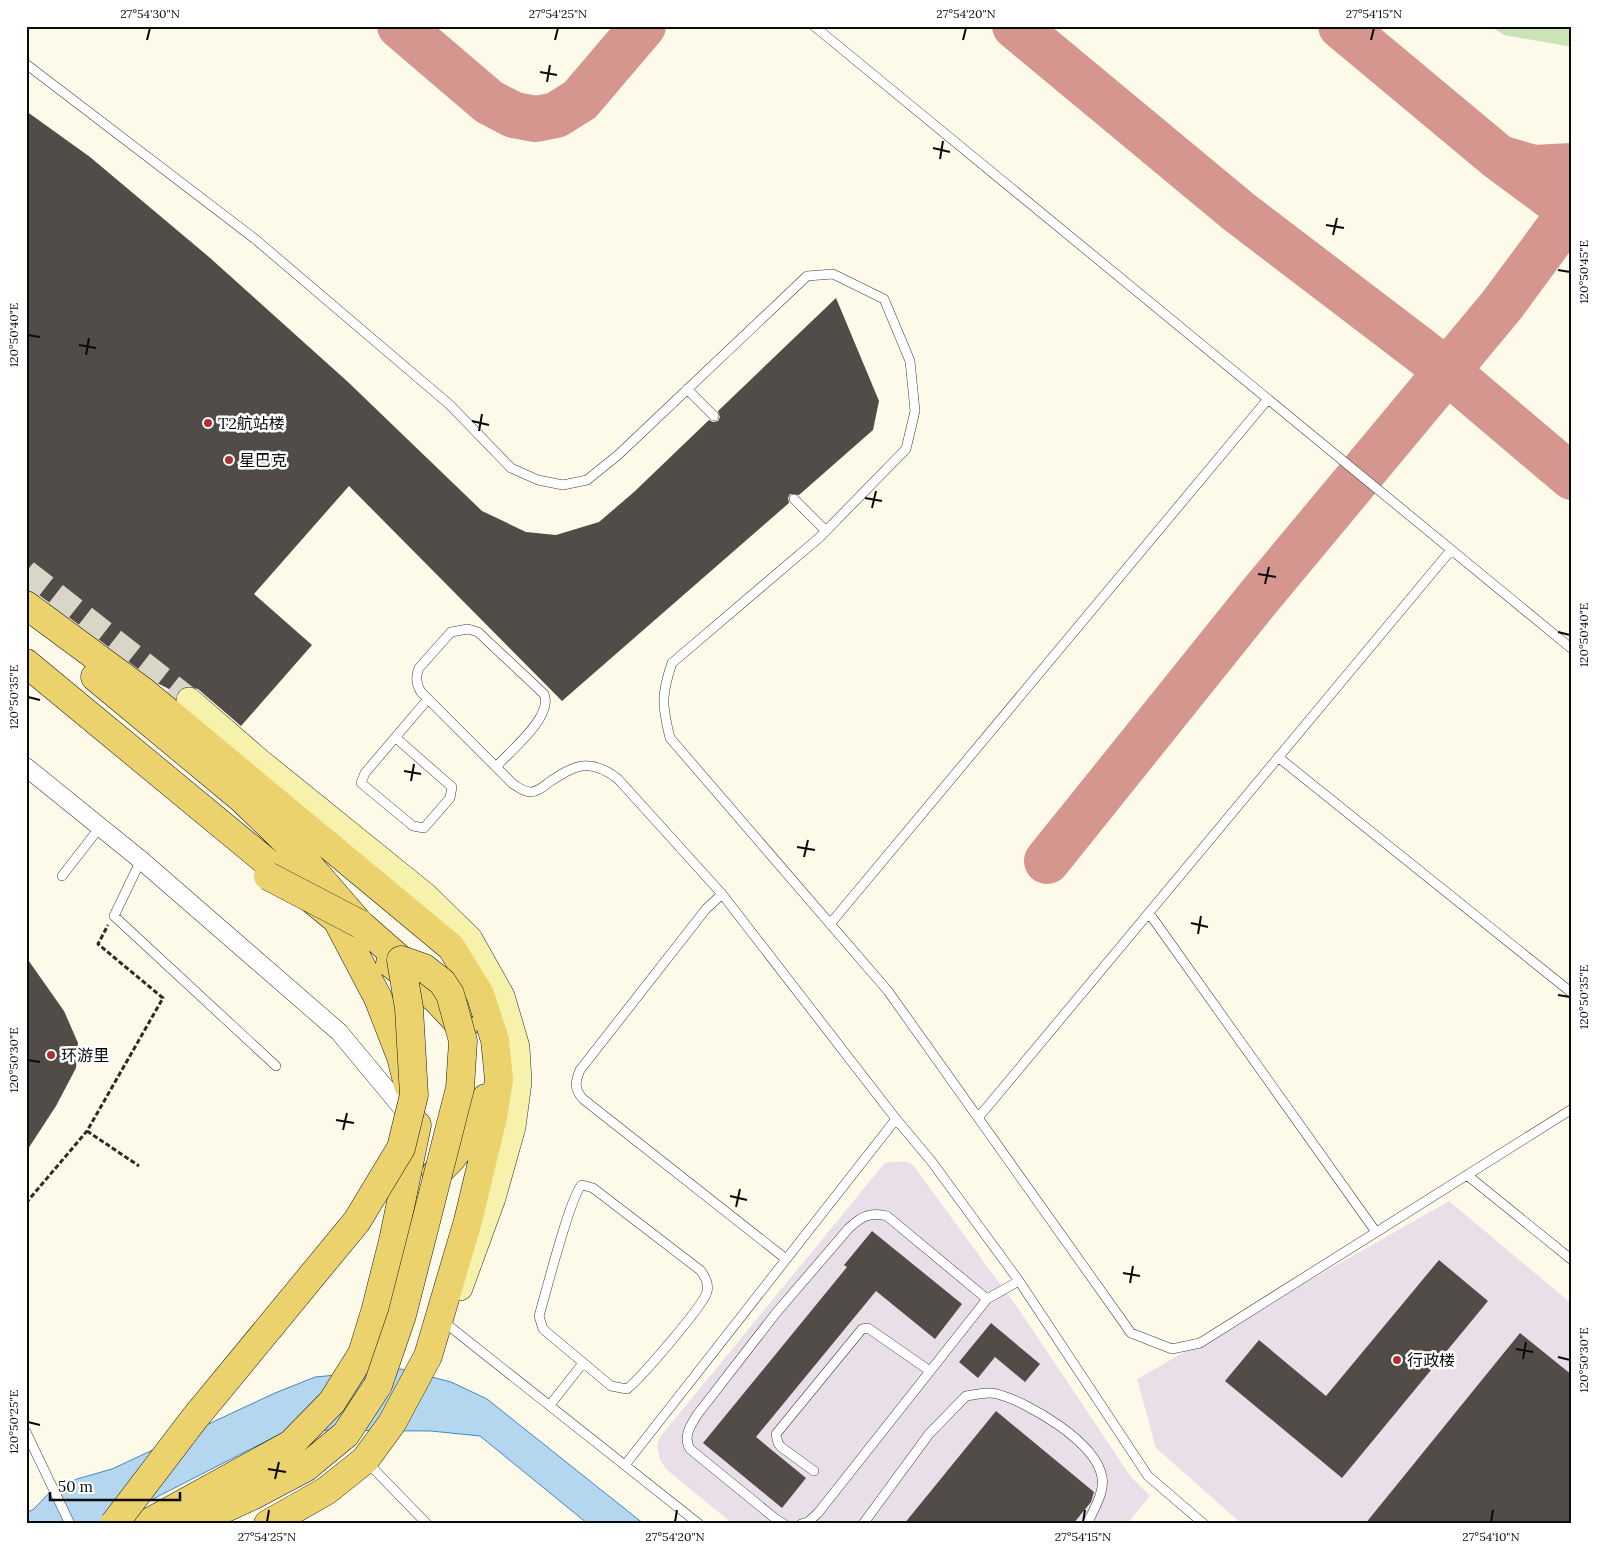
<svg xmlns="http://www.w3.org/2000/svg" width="1598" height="1550" font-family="Lora,'Noto Sans SC',serif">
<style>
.industrial{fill:#e8dfe9}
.green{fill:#cce3b8}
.water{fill:#b4d6ef;stroke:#4288bf}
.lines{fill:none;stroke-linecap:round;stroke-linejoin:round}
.taxiway{stroke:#d4968e;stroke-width:46}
.building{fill:#524c48}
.secondary-tunnel{stroke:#d9d6c8;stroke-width:25;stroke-dasharray:25 12;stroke-linecap:butt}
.service-casing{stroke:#3d3d3d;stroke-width:10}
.minor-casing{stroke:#3d3d3d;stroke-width:19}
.secondary-casing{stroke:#2c2c2c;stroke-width:26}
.primary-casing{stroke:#1b1b1b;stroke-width:29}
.path{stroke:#2c2c2c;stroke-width:3;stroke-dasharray:5 2.5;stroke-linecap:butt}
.service{stroke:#fff;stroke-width:9}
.minor{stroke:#fff;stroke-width:18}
.secondary{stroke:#f7f2ab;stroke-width:25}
.primary{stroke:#ebd26c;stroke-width:28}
.primary-bridge-casing{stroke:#1b1b1b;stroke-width:29;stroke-linecap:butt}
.primary-bridge{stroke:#ebd26c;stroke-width:28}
.ticks{fill:none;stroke:#0a0a0a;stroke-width:2}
.poi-dot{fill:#ac3131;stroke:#fff;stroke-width:2}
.labels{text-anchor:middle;stroke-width:5;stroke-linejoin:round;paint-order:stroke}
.poi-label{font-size:16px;fill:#0a0a0a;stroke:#fff;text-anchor:start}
.neatline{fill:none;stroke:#0a0a0a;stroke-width:2}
.ticks-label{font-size:12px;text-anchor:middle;fill:#0a0a0a}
</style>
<rect width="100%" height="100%" fill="#fdfaea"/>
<path class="industrial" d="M 905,1161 L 913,1165 L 1022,1314 L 1131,1477 L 1150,1496 L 1127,1524 L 733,1524 L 666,1469 L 660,1460 L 657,1445 L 660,1437 L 879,1170 L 885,1163 Z
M 1449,1201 L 1572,1304 L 1572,1524 L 1242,1524 L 1156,1448 L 1137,1379 Z"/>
<path class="green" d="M 1490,26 L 1572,26 L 1572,47 L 1504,35 Z"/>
<path class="water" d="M 401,1369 L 451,1382 L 487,1399 L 644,1524 L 588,1524 L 480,1436 L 431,1431 L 288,1430 L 104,1524 L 26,1524 L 26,1513 L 34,1509 L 50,1492 L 77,1479 L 112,1469 L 275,1393 L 315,1377 Z"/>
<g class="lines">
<path class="taxiway" d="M 400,26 L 489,102 L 514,115 L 536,119 L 556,115 L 580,100 L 643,26
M 1015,26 L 1239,212 L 1441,366 L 1572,477
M 1341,26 L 1498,157 L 1572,212
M 1503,159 L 1534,168 L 1572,166
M 1047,861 L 1259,597 L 1502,305 L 1572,210"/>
</g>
<path class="building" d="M 26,111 L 90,157 L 209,257 L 348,382 L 482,511 L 526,532 L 556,535 L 599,522 L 634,492 L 709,420 L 713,422 L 718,421 L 720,417 L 718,411 L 836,298 L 879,401 L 873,430 L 799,495 L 790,494 L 788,498 L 789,503 L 562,701 L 349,486 L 254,594 L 312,645 L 241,726 L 198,689 L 185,686 L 177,693 L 157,683 L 35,592 L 26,590 Z
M 26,957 L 64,1011 L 78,1043 L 76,1068 L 56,1106 L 26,1152 Z
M 872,1231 L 962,1304 L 935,1339 L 876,1291 L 756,1437 L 806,1478 L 782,1508 L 703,1443 L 847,1267 L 844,1265 Z
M 1439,1260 L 1488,1301 L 1342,1478 L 1225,1381 L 1259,1340 L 1326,1396 Z
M 991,1323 L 1040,1364 L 1025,1382 L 995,1357 L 978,1378 L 959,1362 Z
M 1520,1333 L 1572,1375 L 1572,1524 L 1365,1524 Z
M 996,1411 L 1094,1492 L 1091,1502 L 1073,1524 L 904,1524 Z"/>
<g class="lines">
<path class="secondary-tunnel" d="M 26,572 L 189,700"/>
<g class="service-casing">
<path id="service" d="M 814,26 L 1572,649
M 26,64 L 255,239 L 450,405 L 511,468 L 538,480 L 563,485 L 587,480 L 618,455 L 807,276 L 833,274 L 884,299 L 910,361 L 915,411 L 906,449 L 820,537 L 672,663 C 661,695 662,705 670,738 L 888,991 L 1131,1333 L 1172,1349 L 1200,1343 L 1572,1109
M 687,389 L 714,416
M 794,499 L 826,531
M 396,738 L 452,787 L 450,798 L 424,828 L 413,826 L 361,783 L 365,773 L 428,699
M 1278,757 L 1572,993
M 496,767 C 510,751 554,716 544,694 L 478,632 L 468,629 L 451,632 L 419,668 C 415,677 416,684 421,692 L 513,784 C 518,787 524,792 530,792 C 537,792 543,787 548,783 C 574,765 590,757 618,779 L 722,894 L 896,1119
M 141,860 L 114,916 L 276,1066
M 62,876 L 100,827
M 722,894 L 706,909 L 580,1070 C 575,1082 574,1089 583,1099 L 786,1259
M 1149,913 L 1376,1232
M 830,924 L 1268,399
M 978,1118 L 1451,550
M 1467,1175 L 1572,1260
M 582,1185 L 593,1188 L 700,1270 C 705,1276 709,1284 707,1292 C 703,1306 640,1379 627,1389 L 611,1386 L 543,1329 L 539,1316 C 545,1296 571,1193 582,1185 Z
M 444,1322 L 699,1524
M 550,1405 L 583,1363
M 26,1432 L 70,1524
M 367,1462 L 427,1524
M 625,1465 L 896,1119 L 932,1162 L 1019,1281 L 1148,1476 L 1204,1524
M 814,1471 L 781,1447 L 778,1443 L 776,1434 L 862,1329 L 868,1328 L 930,1371
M 784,1524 L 777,1520 L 690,1449 C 683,1437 690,1426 697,1415 L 776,1313 L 849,1228 C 862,1216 870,1212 887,1216 L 987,1299 L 1019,1281
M 801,1524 L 808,1522 L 818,1513 L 987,1299
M 863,1524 L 929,1434 L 966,1396 C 975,1395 988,1391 997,1394 C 1028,1402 1096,1442 1102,1477 C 1105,1492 1093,1511 1087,1524"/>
</g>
<g class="minor-casing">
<path id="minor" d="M 26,767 L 141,860 L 339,1032 L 413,1121"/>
</g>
<g class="secondary-casing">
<path id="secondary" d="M 189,700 L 258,760 L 425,895 L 470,939 L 502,996 L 517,1047 L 519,1082 L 513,1127 L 493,1198 L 460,1288"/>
</g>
<g class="primary-casing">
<path id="primary" d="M 26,605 L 144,692 L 451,947 L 480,994 L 495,1040 L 499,1080 L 493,1117 L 468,1221 L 428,1356 L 392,1423 L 365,1460 L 326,1491 L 268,1524
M 26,663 L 337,920 L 378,998 L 401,1057 L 408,1085
M 95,677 L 242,799 L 301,856 L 360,924 L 401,960
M 390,963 L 436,999 L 463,1028
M 436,1173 C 459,1157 475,1124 486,1098
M 146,1524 L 291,1444 L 332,1402 L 362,1354 L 375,1312 L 393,1241 L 417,1125
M 191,1524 L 254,1495 L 305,1468 L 346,1434 L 378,1385"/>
</g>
<path class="path" d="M 87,1131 L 139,1166
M 26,1203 L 87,1131 L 163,998 L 98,944 L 108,925"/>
<use href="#service" class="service"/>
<use href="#minor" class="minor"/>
<use href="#secondary" class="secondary"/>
<use href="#primary" class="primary"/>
<g class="primary-bridge-casing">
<path id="primary-bridge" d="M 268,876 L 360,924
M 114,1524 L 194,1419 L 357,1221 L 401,1148 L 414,1095 L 409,1008 L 401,960 L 424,968 L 442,982 L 450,994 L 463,1041 L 460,1088 L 402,1315 L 378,1385"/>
</g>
<use href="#primary-bridge" class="primary-bridge"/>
</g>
<path class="ticks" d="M 147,40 L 150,28M 555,40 L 558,28M 963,40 L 966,28M 1371,40 L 1374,28M 540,72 L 557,75M 547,82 L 550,65M 933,148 L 950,152M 940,159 L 943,141M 1326,225 L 1344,228M 1333,235 L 1337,218M 1558,270 L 1570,272M 28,335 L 40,337M 79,345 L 96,348M 86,355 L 89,338M 472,421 L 489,425M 479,431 L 482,414M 865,498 L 882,501M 872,508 L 876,491M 1258,574 L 1276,577M 1265,584 L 1269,567M 1558,632 L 1570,635M 28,697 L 40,700M 404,771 L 421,774M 411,781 L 414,764M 797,847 L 815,850M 804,857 L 808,840M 1191,923 L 1208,927M 1198,934 L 1201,916M 1558,995 L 1570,997M 28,1060 L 40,1062M 336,1120 L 354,1123M 343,1130 L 347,1113M 730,1196 L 747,1200M 736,1207 L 740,1189M 1123,1273 L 1140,1276M 1130,1283 L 1133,1266M 1516,1349 L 1533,1352M 1558,1357 L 1570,1360M 1523,1359 L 1526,1342M 28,1422 L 40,1425M 268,1469 L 286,1472M 275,1479 L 279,1462M 267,1522 L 269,1510M 675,1522 L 677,1510M 1083,1522 L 1085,1510M 1491,1522 L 1493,1510"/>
<g class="poi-dot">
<circle cx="208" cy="423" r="5"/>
<circle cx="229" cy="460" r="5"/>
<circle cx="51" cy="1055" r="5"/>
<circle cx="1397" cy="1360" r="5"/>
</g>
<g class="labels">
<g class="poi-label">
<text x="218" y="429">T2航站楼</text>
<text x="239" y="466">星巴克</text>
<text x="61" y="1061">环游里</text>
<text x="1407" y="1366">行政楼</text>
</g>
</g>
<rect width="1598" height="1550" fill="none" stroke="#ffffff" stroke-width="55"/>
<path d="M50 1492v8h130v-8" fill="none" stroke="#0a0a0a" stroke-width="2.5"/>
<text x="58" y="1492" font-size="15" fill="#0a0a0a" stroke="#ffffff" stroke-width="4" paint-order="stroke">50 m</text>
<rect x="28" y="28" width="1542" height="1494" class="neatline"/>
<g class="ticks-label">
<text x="150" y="18">27°54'30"N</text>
<text x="558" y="18">27°54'25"N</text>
<text x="966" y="18">27°54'20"N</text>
<text x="1374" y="18">27°54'15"N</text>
<text transform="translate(1584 272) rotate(-90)" y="4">120°50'45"E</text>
<text transform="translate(14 335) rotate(-90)" y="4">120°50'40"E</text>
<text transform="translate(1584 635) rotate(-90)" y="4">120°50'40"E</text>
<text transform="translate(14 697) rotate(-90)" y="4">120°50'35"E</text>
<text transform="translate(1584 997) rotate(-90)" y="4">120°50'35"E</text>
<text transform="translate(14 1060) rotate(-90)" y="4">120°50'30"E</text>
<text transform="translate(1584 1360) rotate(-90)" y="4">120°50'30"E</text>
<text transform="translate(14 1422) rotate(-90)" y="4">120°50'25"E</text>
<text x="267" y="1541">27°54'25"N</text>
<text x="675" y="1541">27°54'20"N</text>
<text x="1083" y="1541">27°54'15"N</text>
<text x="1491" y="1541">27°54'10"N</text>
</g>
</svg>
